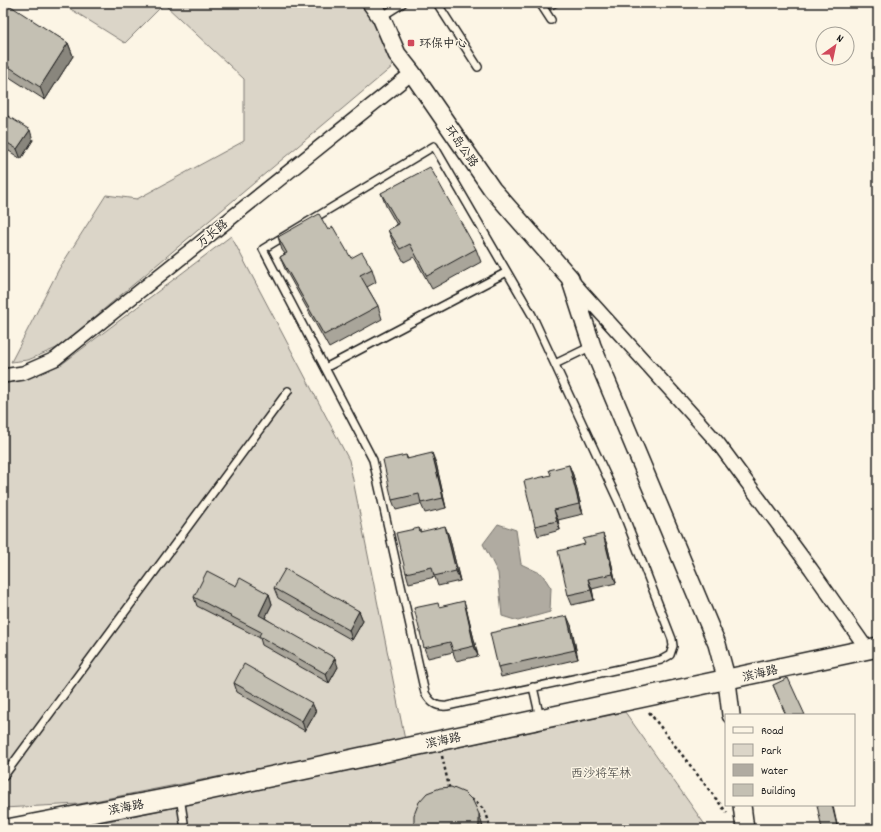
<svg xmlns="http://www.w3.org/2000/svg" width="881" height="832" font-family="Dekko,'LXGW WenKai TC',sans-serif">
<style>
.green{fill:#dbd5c8;stroke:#7c7872}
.water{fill:#b0aba1;stroke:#75726c}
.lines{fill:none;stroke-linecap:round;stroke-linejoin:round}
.service-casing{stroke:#1c1c1c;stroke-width:10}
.minor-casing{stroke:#1c1c1c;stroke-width:16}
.tertiary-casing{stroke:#1c1c1c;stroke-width:20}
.secondary-casing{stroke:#1c1c1c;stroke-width:22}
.path{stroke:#1c1c1c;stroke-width:2.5;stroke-dasharray:3 3;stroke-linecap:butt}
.service{stroke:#fcf5e5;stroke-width:7}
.minor{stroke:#fcf5e5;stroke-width:13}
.tertiary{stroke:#fcf5e5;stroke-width:17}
.secondary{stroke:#fcf5e5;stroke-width:19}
.wall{fill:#a9a59a;stroke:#1c1c1c}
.shaded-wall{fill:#89867d;stroke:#1c1c1c}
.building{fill:#c4c0b3;stroke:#1c1c1c}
.poi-dot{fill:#d1495b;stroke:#fcf5e5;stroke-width:1.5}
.labels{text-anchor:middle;stroke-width:3;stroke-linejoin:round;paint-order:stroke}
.poi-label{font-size:12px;fill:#1c1c1c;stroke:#fcf5e5;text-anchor:start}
.street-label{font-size:12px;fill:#1c1c1c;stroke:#fcf5e5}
.park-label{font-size:12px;fill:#555450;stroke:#fcf5e5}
</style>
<rect width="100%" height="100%" fill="#fcf5e5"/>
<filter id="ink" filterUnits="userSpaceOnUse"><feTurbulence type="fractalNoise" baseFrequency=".025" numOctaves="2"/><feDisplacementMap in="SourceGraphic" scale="8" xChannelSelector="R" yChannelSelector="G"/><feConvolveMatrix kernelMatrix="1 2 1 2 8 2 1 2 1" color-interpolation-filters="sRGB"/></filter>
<g filter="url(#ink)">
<path class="green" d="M 61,3 L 360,3 L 397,54 L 392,67 L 59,347 L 28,360 L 11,362 L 59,269 L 106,195 L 137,199 L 244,141 L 244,79 L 164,4 L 125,43 Z
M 231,236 L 349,460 L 405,740 L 79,804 L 3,808 L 3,383 L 16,382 L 62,364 Z
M 625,712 L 708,829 L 71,829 Z"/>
<path class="water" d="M 498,524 L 516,530 L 521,564 L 542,574 L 551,588 L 550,612 L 518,621 L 502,616 L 498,573 L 483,544 Z"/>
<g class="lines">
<g class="service-casing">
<path id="service" d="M 437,3 L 478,67
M 540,3 L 551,20
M 381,17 L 403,3
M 434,146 L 532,315 L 620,505 L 672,639 L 673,646 L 670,655 L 661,660 L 447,706 C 436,707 431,703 425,693 L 373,460 L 263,249 Z
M 555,364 L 592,346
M 325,368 L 507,272
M 533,687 L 540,718
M 3,777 L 288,391
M 180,797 L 185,829
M 87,814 L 87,829"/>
</g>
<g class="minor-casing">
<path id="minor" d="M 572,281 L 718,443 L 811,569 L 867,649
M 3,376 L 23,373 L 55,359 L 412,73"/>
</g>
<g class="tertiary-casing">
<path id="tertiary" d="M 371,3 L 381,17 L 397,54 L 412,73 L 492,189 L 570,278 L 592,346 L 717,644 L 727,681 L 731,715
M 742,805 L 745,829"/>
</g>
<g class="secondary-casing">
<path id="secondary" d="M 7,829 L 180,796 L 878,647"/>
</g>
<path class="path" d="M 649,712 L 727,813
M 442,756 L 449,787 L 451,789
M 471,799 C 484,807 488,814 490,829"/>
<use href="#service" class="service"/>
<use href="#minor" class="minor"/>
<use href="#tertiary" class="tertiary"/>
<use href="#secondary" class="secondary"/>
</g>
<path class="wall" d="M 3,3 L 68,43 L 73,56 L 45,100 L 3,73 Z
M 546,3 L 563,3 L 551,10 Z
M 3,113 L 33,140 L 21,159 L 3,147 Z
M 381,193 L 476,249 L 481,262 L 432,289 L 414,257 L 404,262 L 393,242 L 388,230 L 397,225 L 386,206 Z
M 328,230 L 351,258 L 372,269 L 376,282 L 367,287 L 378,306 L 382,319 L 329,348 L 285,269 L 280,257 L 285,254 L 282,250 L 278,237 Z
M 406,455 L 408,459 L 436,463 L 446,508 L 425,513 L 421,504 L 396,510 L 392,500 Z
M 569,465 L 573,475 L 583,514 L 558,520 L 560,530 L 538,536 L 535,526 L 551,475 Z
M 419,528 L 421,532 L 449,536 L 460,581 L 438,586 L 435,577 L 409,583 L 406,573 Z
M 607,544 L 616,583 L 592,589 L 594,600 L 572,605 L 568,595 Z
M 236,586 L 269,594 L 272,604 L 265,618 L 338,667 L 329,683 L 262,645 L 260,638 L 197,606 L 194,597 Z
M 274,588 L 359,611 L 363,621 L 352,640 L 278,598 Z
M 439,607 L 467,611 L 478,656 L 456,661 L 453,652 L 428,658 L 424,648 Z
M 571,625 L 578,659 L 501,677 L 498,667 Z
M 234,683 L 312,703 L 316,712 L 305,731 L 237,692 Z
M 773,685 L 805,715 L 786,715 Z"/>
<path class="shaded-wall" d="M 68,43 L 73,56 L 45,100 L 40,87 Z
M 30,130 L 33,140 L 21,159 L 17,149 Z
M 432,453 L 436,463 L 446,508 L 443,498 Z
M 569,465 L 573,475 L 583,514 L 579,504 Z
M 554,510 L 558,520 L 560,530 L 557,521 Z
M 445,526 L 449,536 L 460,581 L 456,571 Z
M 603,534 L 607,544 L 616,583 L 613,574 Z
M 588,579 L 592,589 L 594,600 L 591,590 Z
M 269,594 L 272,604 L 262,624 L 259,615 Z
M 464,601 L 467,611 L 478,656 L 474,646 Z
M 359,611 L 363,621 L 352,640 L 349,630 Z
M 567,616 L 571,625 L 578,659 L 575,650 Z
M 335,658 L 338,667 L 329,683 L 326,674 Z
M 312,703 L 316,712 L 305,731 L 302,721 Z
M 832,805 L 833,806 L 838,829 L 837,826 Z
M 479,814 L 483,827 L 483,829 L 478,829 Z"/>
<path class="building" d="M 3,3 L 6,3 L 68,43 L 40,87 L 3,63 L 3,48 L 6,43 L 3,40 Z
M 3,113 L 30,130 L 17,149 L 3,140 Z
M 430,167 L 476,249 L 427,276 L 410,244 L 400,249 L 388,230 L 399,224 L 381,193 Z
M 319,214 L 328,230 L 333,227 L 351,258 L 362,252 L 372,269 L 360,275 L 378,306 L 324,335 L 280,257 L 287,253 L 278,237 Z
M 432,453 L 443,498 L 421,503 L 419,494 L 392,500 L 383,460 L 406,455 L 407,459 Z
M 569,465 L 579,504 L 554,510 L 557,521 L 535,526 L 524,481 L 551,475 L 549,470 Z
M 445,526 L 456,571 L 434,576 L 432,567 L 406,573 L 396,533 L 419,528 L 420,532 Z
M 603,534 L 613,574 L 588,579 L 591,590 L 568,595 L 558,551 L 585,544 L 583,539 Z
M 285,569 L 359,611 L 349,630 L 274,588 Z
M 207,571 L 236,586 L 240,578 L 269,594 L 259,615 L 335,658 L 326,674 L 259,636 L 261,632 L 194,597 Z
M 464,601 L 474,646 L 453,651 L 450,642 L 424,648 L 414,608 L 438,603 L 439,607 Z
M 567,616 L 575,650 L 498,667 L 490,633 Z
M 244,664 L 312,703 L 302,721 L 234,683 Z
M 788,678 L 805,715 L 786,715 L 773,685 Z
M 451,787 L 465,793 L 473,801 L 479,814 L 479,825 L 478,829 L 415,829 L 414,826 L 414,815 L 419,802 L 427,793 L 440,788 Z
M 817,805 L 832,805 L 837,826 L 846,823 L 852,825 L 852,829 L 822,829 Z"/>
</g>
<rect class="poi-dot" x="407" y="39" width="8" height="8" rx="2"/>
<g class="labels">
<g class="poi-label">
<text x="419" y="47">环保中心</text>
</g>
<g class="street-label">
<text transform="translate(462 146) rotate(55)" y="4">环岛公路</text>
<text transform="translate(212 233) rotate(-39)" y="4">万长路</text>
<text transform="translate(760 673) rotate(-13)" y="4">滨海路</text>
<text transform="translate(443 740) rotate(-12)" y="4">滨海路</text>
<text transform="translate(126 807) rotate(-11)" y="4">滨海路</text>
</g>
<g class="park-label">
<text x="601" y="777">西沙将军林</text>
</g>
</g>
<rect width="881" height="832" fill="none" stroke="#fcf5e5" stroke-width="16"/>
<rect x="8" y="8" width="865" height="816" fill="none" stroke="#1c1c1c" stroke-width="1.5" filter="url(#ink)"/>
<rect x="725" y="714" width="130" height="92" fill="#fcf5e5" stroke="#a29e95"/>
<rect x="733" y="727" width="20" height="6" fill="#fcf5e5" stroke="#a29e95"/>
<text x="761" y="734" font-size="12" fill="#1c1c1c">Road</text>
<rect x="733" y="744" width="20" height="12" fill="#dbd5c8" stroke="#a29e95"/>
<text x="761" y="754" font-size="12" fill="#1c1c1c">Park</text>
<rect x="733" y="764" width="20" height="12" fill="#b0aba1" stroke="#a29e95"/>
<text x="761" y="774" font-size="12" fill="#1c1c1c">Water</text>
<rect x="733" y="784" width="20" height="12" fill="#c4c0b3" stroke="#a29e95"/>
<text x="761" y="794" font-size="12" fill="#1c1c1c">Building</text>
<g transform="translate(835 46) rotate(33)"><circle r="19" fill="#fcf5e5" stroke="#a29e95"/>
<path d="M0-3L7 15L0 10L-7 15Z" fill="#d1495b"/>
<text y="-6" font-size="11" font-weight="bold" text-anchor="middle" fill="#1c1c1c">N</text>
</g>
</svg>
